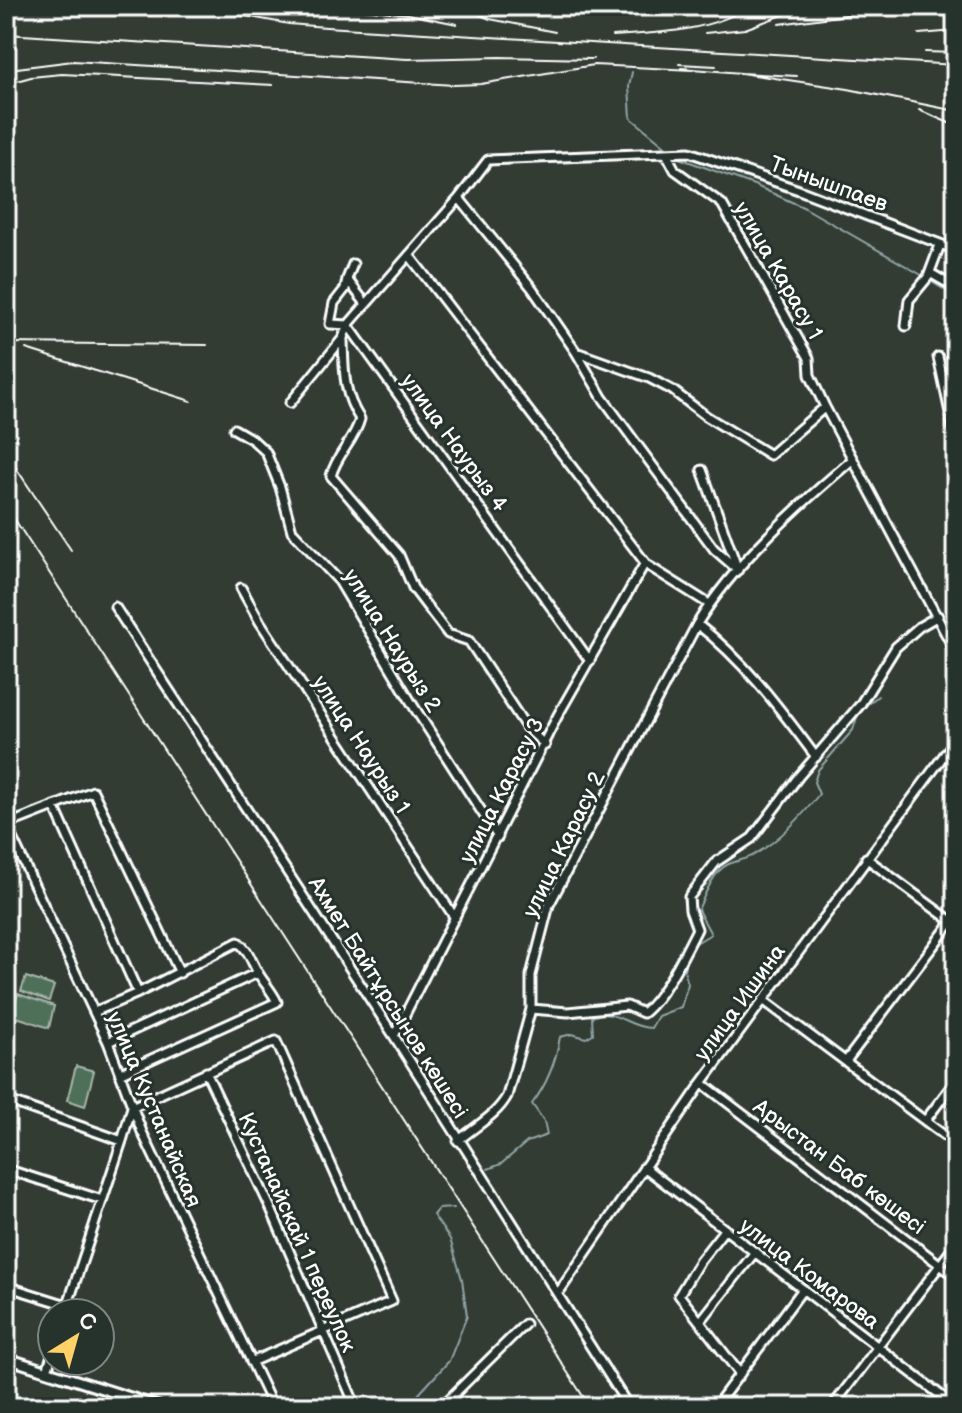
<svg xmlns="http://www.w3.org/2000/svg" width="962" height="1413" font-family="'Balsamiq Sans',sans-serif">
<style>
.built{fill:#41473b}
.green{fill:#4f6f58;stroke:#a7b7ac;stroke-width:2}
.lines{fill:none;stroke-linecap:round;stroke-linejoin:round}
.stream{stroke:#91a5a7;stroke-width:2}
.minor-casing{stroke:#fff;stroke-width:13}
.tertiary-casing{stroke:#fff;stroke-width:14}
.minor{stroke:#26332d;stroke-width:7}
.tertiary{stroke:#26332d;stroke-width:8}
.rail{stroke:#fff;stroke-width:2}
.labels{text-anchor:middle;stroke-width:6;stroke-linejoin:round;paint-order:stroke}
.street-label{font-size:22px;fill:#fff;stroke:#26332d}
</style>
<rect width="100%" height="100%" fill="#323c33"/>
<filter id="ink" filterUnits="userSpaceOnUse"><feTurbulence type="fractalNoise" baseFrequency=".0125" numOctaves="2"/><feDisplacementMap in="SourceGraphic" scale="16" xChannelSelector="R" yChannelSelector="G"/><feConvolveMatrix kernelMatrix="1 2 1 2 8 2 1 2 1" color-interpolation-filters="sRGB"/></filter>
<g filter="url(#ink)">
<path class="built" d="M 330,6 L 619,6 L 619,15 L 461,13 Z"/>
<path class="green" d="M 26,977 L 54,986 L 49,1001 L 21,991 Z
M 18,994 L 54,1006 L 49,1028 L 11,1015 Z
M 76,1066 L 94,1071 L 85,1106 L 67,1100 Z"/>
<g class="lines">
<path class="stream" d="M 632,72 L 629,86 L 631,118 L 669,149
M 676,157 L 754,185 L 805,208 L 925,277
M 930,281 L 956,297
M 488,1169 L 501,1164 L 527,1142 L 547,1135 L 544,1121 L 532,1104 C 547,1084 556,1061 560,1037 L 572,1034 L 586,1038 L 593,1034 L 592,1017 C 615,1007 628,1028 651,1028 L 658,1016 L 681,1007 L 688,984 L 684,970 L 686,959 L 696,943 L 711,934 L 698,910 C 704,897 709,882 719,871 C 729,860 742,862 754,855 C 778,841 802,817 819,794 L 814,782 L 818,770 L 853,730 L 859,711 L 878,696
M 407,1407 L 449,1361 L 467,1316 L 462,1279 L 450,1239 L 433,1215 L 438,1209 L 454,1208"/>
<g class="minor-casing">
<path id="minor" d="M 667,155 L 675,170 L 722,204 L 809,358 L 810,375 L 825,407 L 956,653
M 459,198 L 532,288 L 576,352 L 602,397 L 714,549 L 738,570 L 702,470
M 409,255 L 647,565 L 709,604
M 353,264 L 347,279 L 366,304
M 930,273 L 956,288
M 347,279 L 345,289 L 334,303 L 330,324 L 348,325 L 459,198 L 488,160 L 689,152 L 799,190 L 956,250
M 906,326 L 909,300 L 928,277 L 940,245
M 343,340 C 344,370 343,393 360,419 C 354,442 337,453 331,476 L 399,555 L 413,588 L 448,634 L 469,641 L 526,727 L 545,745
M 576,352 L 649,378 L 672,390 L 706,416 L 770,455 L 825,407
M 938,357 L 956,441
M 290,403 L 343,338 L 348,325 L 590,661
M 234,429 L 253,440 L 266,452 L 280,487 L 292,531 L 339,581 L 414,707 L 498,837
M 241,588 L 260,622 L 455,918
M 115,607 L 394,1036 L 629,1407
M 697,624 C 745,661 780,709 816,757
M 54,806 L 138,993
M 866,858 L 954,923
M 180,973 L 93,791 L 6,825 L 108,1042 L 142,1132 L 273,1407
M 763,1000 L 956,1144
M 531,1009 L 568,1012 L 627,1006 L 643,1013 C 664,996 685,953 697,929 L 690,910 L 689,897 L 716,862 L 752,838 L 799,776 L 860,705 L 896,647 L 919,627 L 938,616
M 94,1012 L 138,993 L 238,942 C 249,951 250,958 256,969 C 261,980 271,989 277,1002 L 121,1073
M 394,1036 L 558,715 L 645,563
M 108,1042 L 257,973
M 846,1061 L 956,916
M 206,1072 L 271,1209 L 356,1407
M 702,1083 L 956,1277
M 6,1100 L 122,1141 L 132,1107 L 276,1041 L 392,1301 L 251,1362
M 925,1121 L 956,1080
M 458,1141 C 474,1127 497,1115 507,1096 L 531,1009 L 531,975 L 549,905 L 697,624 C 734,563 799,505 853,459
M 644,1167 L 956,1407
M 6,1169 L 102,1200
M 6,1286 L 67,1305
M 559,1292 L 702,1083 L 956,739
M 65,1313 L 122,1141
M 700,1322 L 679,1295 L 699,1262 L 724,1230
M 47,1371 L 52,1355
M 740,1374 L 700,1322 L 755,1252
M 441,1407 L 525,1324
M 715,1407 L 803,1289
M 832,1407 L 956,1244"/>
</g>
<g class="tertiary-casing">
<path id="tertiary" d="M 6,1358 L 160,1407"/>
</g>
<use href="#minor" class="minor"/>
<use href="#tertiary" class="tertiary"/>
<path class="rail" d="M 191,6 L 289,24 L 326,27 L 956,65
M 337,6 L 408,14 L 457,24
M 459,6 L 490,19 L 555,32
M 779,24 L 854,14
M 705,33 L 745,29 L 807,6
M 6,34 L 407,59 L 500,57 L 593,59
M 919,34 L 956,31
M 612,36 C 657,33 710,32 750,6
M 925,52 L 956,53
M 679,64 L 716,66
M 17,68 L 73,61 L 454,85 L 481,84 L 594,65 L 692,70
M 681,68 L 741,73
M 797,76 L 741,73 L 848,89 L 956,111
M 6,84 L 31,77 L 62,74 L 273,85
M 919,110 L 956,126
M 6,343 L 207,345
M 26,349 L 191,401
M 6,453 L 71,550
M 6,506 L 590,1407"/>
</g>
</g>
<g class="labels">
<g class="street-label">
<text transform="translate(829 183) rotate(20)" y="8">Тынышпаев</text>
<text transform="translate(779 270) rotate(60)" y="8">улица Карасу 1</text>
<text transform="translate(455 442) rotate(54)" y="8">улица Наурыз 4</text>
<text transform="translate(393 640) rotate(58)" y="8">улица Наурыз 2</text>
<text transform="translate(362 744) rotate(57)" y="8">улица Наурыз 1</text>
<text transform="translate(501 790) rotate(-63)" y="8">улица Карасу 3</text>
<text transform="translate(563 844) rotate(-64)" y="8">улица Карасу 2</text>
<text transform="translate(389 997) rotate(58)" y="8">Ахмет Байтұрсынов көшесі</text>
<text transform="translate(739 1002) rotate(-54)" y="8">улица Ишина</text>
<text transform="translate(155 1109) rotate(67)" y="8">улица Кустанайская</text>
<text transform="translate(840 1166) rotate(37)" y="8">Арыстан Баб көшесі</text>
<text transform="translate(298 1232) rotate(66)" y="8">Кустанайскай 1 переулок</text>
<text transform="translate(810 1273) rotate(37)" y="8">улица Комарова</text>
</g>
</g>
<rect width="962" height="1413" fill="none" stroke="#26332d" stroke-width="32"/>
<rect x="16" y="16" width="930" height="1381" fill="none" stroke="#fff" stroke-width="3" filter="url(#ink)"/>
<g transform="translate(76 1337) rotate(37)"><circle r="38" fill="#26332d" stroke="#7d8581" stroke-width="2"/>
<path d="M0-6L14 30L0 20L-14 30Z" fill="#ffd166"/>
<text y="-12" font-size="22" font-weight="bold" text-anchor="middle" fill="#ffffff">С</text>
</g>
</svg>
